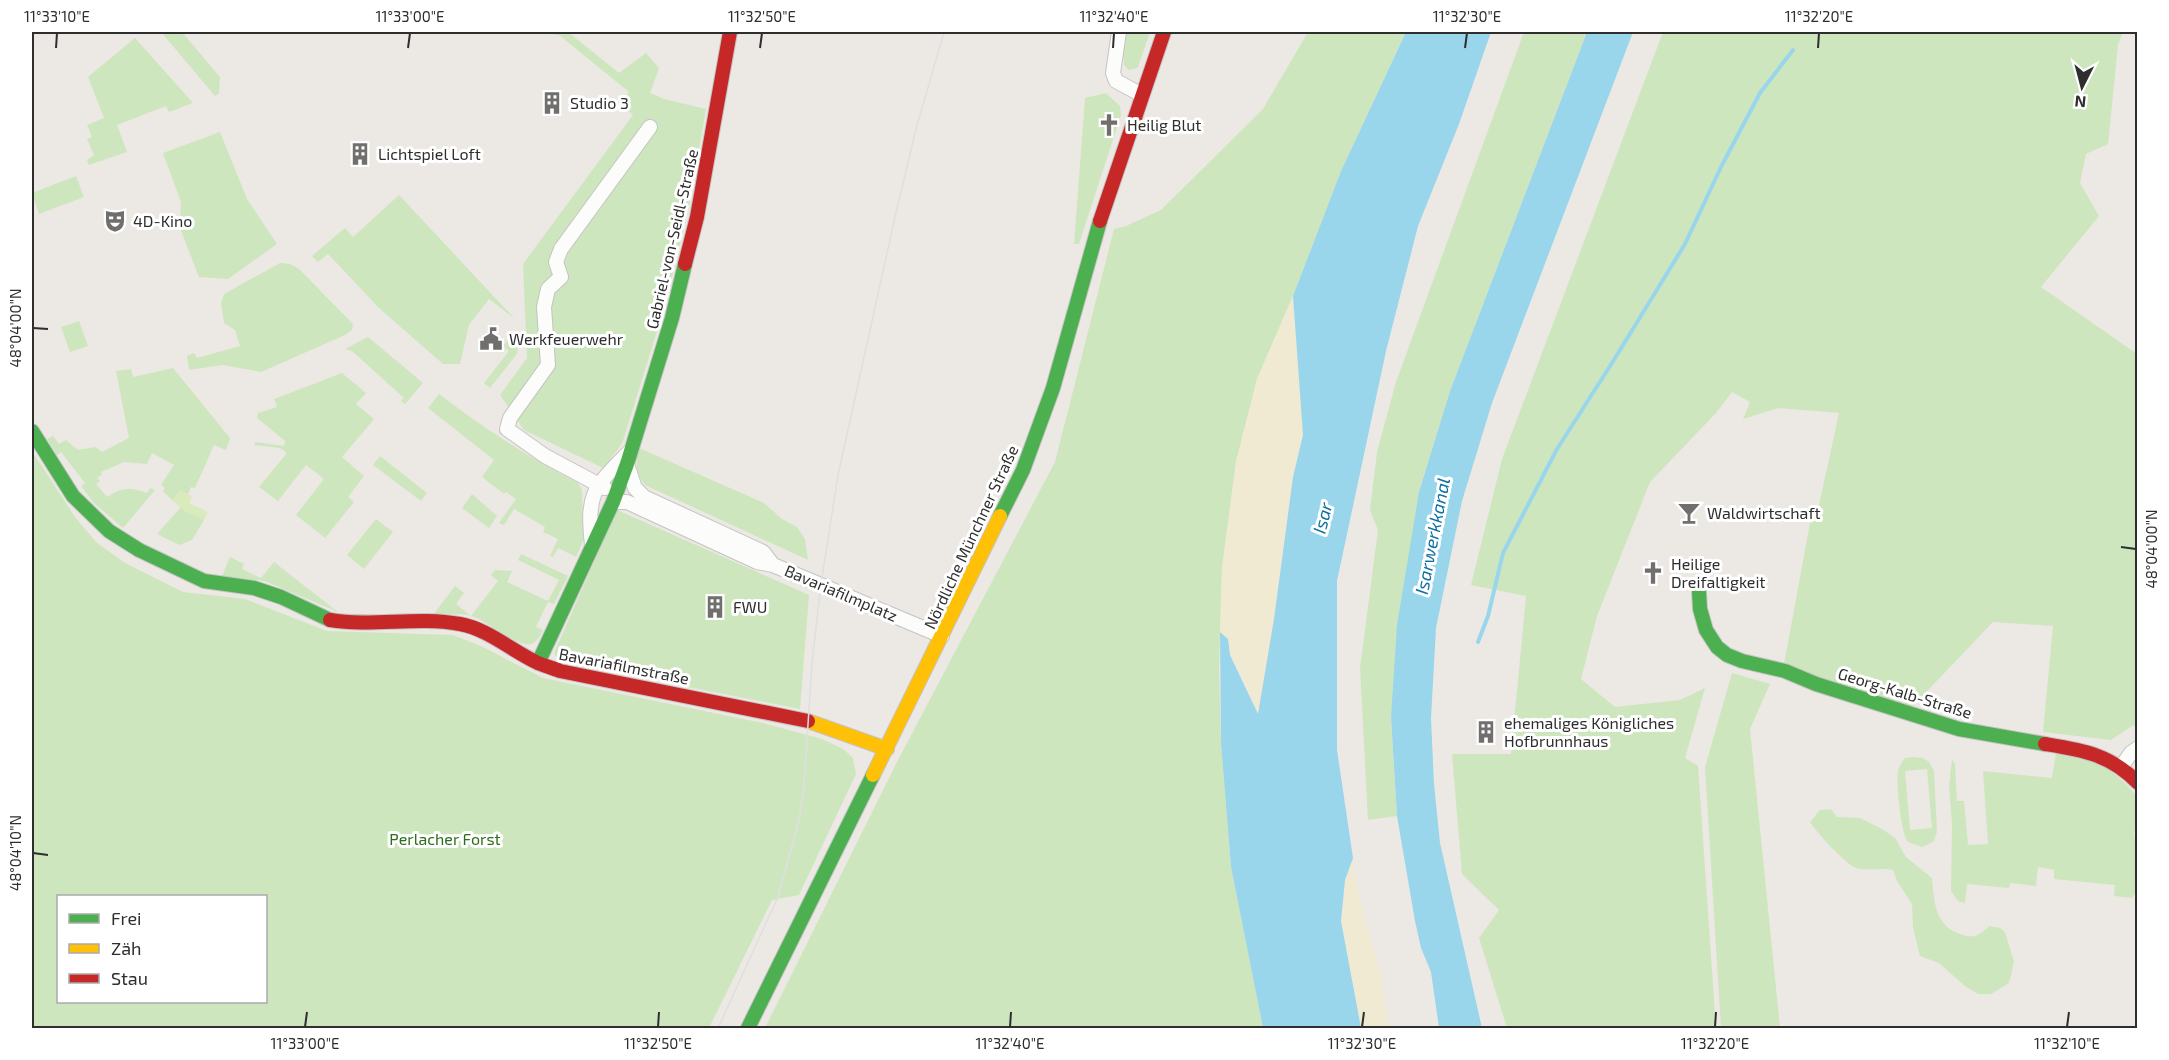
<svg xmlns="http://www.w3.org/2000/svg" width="2169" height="1060" font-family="'Exo 2',sans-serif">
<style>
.green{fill:#cee6be;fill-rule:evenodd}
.sand{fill:#f0ead3}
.pitch{fill:#d9eabb}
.water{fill:#99d6ec}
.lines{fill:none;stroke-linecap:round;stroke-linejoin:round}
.stream{stroke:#99d6ec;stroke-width:4}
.street-casing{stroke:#c5c4c5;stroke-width:16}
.fast-casing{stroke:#c5c4c5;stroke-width:16}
.slow-casing{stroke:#c5c4c5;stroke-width:16}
.jam-casing{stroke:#c5c4c5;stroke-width:16}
.street{stroke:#fcfcfb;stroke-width:14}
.fast{stroke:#4caf50;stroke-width:14}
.slow{stroke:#ffc107;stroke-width:14}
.jam{stroke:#c62828;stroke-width:14}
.tram{stroke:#dfdfe1;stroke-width:1.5}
.ticks{fill:none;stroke:#2e2e2e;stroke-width:2}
.labels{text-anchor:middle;stroke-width:6;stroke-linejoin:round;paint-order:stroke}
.poi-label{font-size:16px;fill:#2e2e2e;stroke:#fff;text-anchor:start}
.street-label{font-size:16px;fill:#2e2e2e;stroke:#fff}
.park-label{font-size:16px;fill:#2c6e1b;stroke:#fff}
.water-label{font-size:18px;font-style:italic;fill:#0d6fa3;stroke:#fff}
.neatline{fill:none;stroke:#2e2e2e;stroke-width:2}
.ticks-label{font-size:15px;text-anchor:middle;fill:#2e2e2e}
</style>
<rect width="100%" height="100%" fill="#ece8e4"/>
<path class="green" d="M 161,32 L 182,32 L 220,77 L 219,93 L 215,96 Z
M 548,32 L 568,32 L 619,73 L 646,53 L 659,68 L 650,93 L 664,99 L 706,109 L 689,207 L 664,309 L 622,444 L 603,468 L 524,430 L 500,395 L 527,358 L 523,264 L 633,115 L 619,102 L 629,92 L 559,35 L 550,34 Z
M 1127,32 L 1150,32 L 1138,67 L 1135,69 L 1129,70 L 1124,65 L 1123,50 Z
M 1308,32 L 1406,32 L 1341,171 L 1293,296 L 1257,379 L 1236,462 L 1222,568 L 1219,669 L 1221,743 L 1231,867 L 1263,1028 L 765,1028 L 898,760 L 1055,462 L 1114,229 L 1126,226 L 1161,210 L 1263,109 Z
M 1524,32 L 1587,32 L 1450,391 L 1419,492 L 1391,717 L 1397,816 L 1368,820 L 1360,668 L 1378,530 L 1370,510 L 1377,452 L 1396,382 Z
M 1663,32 L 2123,32 L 2118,45 L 2108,144 L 2086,154 L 2080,183 L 2099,216 L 2041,287 L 2137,354 L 2137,726 L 2132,726 L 2111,740 L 2043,732 L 2053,626 L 1993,622 L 1909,710 L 1784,664 L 1810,523 L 1816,519 L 1839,413 L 1778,408 L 1743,419 L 1750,402 L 1732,392 L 1716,413 L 1650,482 L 1597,616 L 1581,679 L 1615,707 L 1680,700 L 1705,688 L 1685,758 L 1698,766 L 1716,1028 L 1507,1028 L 1479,938 L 1499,910 L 1462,874 L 1452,754 L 1511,754 L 1526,596 L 1471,585 L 1502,459 Z
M 135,38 L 193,103 L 169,112 L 166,106 L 117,125 L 127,152 L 89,165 L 87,160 L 94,155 L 87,139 L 92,137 L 87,125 L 104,118 L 88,77 Z
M 1106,93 L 1120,106 L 1121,115 L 1079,244 L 1074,244 L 1085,98 Z
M 220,132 L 247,199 L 277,244 L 228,279 L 199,277 L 180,228 L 181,202 L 163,153 Z
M 76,176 L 84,197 L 39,214 L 32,193 Z
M 399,195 L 515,319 L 489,299 L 469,325 L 460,364 L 443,364 L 379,308 L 328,254 L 318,262 L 312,256 L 345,228 L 353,237 Z
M 280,263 L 290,264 L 299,269 L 353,324 L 352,330 L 345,335 L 261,372 L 223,365 L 189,370 L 187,356 L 194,353 L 197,358 L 240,346 L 235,330 L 224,323 L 221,304 L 224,294 Z
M 79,321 L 88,346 L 70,352 L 61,327 Z
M 512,335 L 518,348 L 517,354 L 490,388 L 484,383 L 509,351 L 503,346 Z
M 368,337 L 423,383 L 405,404 L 401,401 L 404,398 L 352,351 L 345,349 Z
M 173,368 L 230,438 L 226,450 L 214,445 L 195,488 L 191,487 L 188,494 L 180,491 L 172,500 L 163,491 L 165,488 L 161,485 L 174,465 L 152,453 L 147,464 L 124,462 L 101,472 L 102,475 L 97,478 L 100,481 L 96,484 L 107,497 C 121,487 131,487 147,493 L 150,488 L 155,490 L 123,528 L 94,503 L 81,486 L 85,483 L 61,452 L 57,455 L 47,439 L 53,436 L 59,444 L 66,440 L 78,450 L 95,447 L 102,452 L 129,438 L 116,371 L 131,369 L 133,377 Z
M 342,373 L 366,393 L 356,404 L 374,419 L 342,457 L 364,476 L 348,497 L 354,502 L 325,538 L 296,515 L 324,479 L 306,465 L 278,501 L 259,487 L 287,453 L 280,448 L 254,445 L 255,442 L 284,446 L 285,441 L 257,418 L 258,413 L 277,407 L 274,399 Z
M 439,394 C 483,428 529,457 578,483 L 582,490 L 583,541 L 576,557 L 558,548 L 553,557 L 550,556 L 558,539 L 543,532 L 545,527 L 514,509 L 504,525 L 499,523 L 516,499 L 506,492 L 504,494 L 482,477 L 494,460 L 428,408 Z
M 639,448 L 764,503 L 782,519 L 797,527 L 805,539 L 808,560 L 645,485 C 636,473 635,463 639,448 Z
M 32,451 L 75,517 L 96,542 L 125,563 L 183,592 L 245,599 L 327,631 L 453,635 L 483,647 L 543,678 L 763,723 L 822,739 L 843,749 L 853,758 L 856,774 L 799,895 L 772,900 L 709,1028 L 32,1028 ZM 58,896 L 266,896 L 266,1002 L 58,1002 Z
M 380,456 L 427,493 L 421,501 L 373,465 Z
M 472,494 L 497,516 L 489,528 L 462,508 Z
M 181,507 L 185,511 L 204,520 L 192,540 L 179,545 L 157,534 Z
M 617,510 L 809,595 L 800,709 L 566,663 L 558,659 L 554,653 Z
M 376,519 L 393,532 L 364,569 L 347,555 Z
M 521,554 L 568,576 L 554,604 L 548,602 L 536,627 L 543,630 C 540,636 537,642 531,644 C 518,648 487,620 471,616 C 460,613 445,615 433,615 L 455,586 L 464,593 L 456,604 L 471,616 L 498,581 L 491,575 L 495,570 L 512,571 L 507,582 L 548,601 L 559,580 L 518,560 Z
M 230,557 L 244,564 L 242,569 L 261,578 L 274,562 L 338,612 L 265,581 L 222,576 Z
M 1732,673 L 1770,684 L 1750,729 L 1780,1028 L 1721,1028 L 1705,767 Z
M 2056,753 C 2096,760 2110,766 2137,796 L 2137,815 L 2134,835 L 2137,844 L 2137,891 L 2132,898 L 2114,896 L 2115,885 L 2054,879 L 2054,870 L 2038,867 L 2036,886 L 2010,883 L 2009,888 L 1967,884 L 1965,903 L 1958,901 L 1951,891 L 1952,823 L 1949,786 L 1952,759 L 1955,764 L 1957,801 L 1964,801 L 1968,845 L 1988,844 L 1983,771 L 2052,778 Z
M 1913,757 L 1923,758 L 1929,762 L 1934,771 L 1937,832 L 1933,842 L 1922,847 L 1908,842 C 1901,834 1896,782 1898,771 C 1899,766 1902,762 1905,758 ZM 1927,769 L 1932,828 L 1910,830 L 1905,771 Z
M 1831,809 L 1837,817 L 1860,818 L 1882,829 L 1895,838 L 1906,857 L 1932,878 C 1934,901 1935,926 1960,934 C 1973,939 1979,936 1989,926 L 2000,928 L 2005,932 L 2014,962 L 2009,983 L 1991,994 L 1978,994 L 1965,986 L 1939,963 L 1920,956 L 1913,928 L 1912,904 L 1897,881 L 1893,870 C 1881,867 1865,872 1854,867 C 1843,861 1817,833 1810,822 L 1820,810 Z"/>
<path class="sand" d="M 1293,296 L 1303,435 L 1293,477 L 1274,619 L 1258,715 L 1243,678 L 1230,655 L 1228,639 L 1220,632 L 1222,568 L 1236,462 L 1257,379 Z
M 1353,858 L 1358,893 L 1381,975 L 1389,1028 L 1361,1028 L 1341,921 L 1345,880 Z"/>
<path class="pitch" d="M 180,491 L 192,496 L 189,503 L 208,512 L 204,520 L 185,511 L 172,500 Z"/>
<path class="water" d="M 1406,32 L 1491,32 L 1459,124 L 1418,226 L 1386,351 L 1337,581 L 1337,750 L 1353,858 L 1345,880 L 1341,921 L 1361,1028 L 1263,1028 L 1231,867 L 1221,743 L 1220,632 L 1228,639 L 1230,655 L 1258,714 L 1274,619 L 1293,477 L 1303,435 L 1293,296 L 1341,171 Z
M 1587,32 L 1633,32 L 1492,403 L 1462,501 L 1436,628 L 1431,718 L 1434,784 L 1440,843 L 1482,1028 L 1439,1028 L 1431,972 L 1421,948 L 1415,921 L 1397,816 L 1391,717 L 1397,625 L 1419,492 L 1450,391 Z"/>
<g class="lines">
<path class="stream" d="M 1478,642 L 1488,616 L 1503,553 L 1557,449 L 1612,363 L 1685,244 L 1721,167 L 1760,93 L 1793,50"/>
<g class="street-casing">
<path id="street" d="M 1119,32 L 1113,73 L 1116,81 L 1142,95
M 627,464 L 635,488 L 644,497 L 763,552 L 773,565
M 605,488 L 545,456 L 507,429 L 510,418 L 548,365 L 544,307 L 548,289 L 561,277 L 556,262 L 561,249 L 650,127
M 613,502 L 627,502 L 757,562 L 773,565 L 942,636
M 592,545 C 586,492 594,488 629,452
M 2121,767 L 2131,753 L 2138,748"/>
</g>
<g class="fast-casing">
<path id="fast" d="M 32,431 L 73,496 L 109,531 L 139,550 L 204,581 L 254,588 L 281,597 L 330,620
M 1000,516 L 1023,470 L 1053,388 L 1100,221
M 1699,592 L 1700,609 L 1706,630 L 1717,647 L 1727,655 L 1742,661 L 1785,671 L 1816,684 L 1959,729 L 2045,744
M 538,663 L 613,502 L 627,464 L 672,318 L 685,264
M 748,1028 L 873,775"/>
</g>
<g class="slow-casing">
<path id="slow" d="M 808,721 L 887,749
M 873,775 L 1000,516"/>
</g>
<g class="jam-casing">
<path id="jam" d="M 1100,221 L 1164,32
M 685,264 L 697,217 L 730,32
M 330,620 C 373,627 417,616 460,624 C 488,629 512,651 538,663 C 545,666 553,668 560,671 L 808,721
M 2045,744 C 2082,750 2110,754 2138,783"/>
</g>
<use href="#street" class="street"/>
<use href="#fast" class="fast"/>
<use href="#slow" class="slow"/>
<use href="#jam" class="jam"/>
<path class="tram" d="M 718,1028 L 778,897 L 799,820 L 804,786 L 812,663 L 821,584 L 838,475 L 895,217 L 916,129 L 944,32"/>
</g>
<path class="ticks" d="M 56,48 L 57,33M 408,48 L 410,33M 760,48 L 762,33M 1113,48 L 1114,33M 1465,48 L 1467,33M 1818,48 L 1819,33M 33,328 L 48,329M 2121,547 L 2136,549M 33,853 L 48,855M 305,1027 L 307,1012M 658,1027 L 659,1012M 1010,1027 L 1011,1012M 1362,1027 L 1364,1012M 1715,1027 L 1716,1012M 2067,1027 L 2069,1012"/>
<defs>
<g id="building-bare" transform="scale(1.8)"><path d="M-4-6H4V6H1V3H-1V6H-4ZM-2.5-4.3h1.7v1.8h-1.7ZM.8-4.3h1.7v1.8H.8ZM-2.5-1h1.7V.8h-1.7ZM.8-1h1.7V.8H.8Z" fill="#706f6e" stroke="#fff" stroke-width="2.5" paint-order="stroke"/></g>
<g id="church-bare" transform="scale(1.8)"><path d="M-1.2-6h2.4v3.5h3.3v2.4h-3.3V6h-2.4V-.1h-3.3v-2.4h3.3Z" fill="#706f6e" stroke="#fff" stroke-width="2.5" paint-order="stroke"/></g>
<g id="theatre-bare" transform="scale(1.8)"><path d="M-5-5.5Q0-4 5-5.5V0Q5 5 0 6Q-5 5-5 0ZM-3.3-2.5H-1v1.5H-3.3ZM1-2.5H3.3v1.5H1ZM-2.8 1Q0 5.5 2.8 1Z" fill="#706f6e" stroke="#fff" stroke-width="2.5" paint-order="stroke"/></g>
<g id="civic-bare" transform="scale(1.8)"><path d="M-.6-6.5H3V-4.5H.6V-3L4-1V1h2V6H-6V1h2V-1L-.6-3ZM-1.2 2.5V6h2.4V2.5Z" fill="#706f6e" stroke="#fff" stroke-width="2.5" paint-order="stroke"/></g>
<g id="bar-bare" transform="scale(1.8)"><path d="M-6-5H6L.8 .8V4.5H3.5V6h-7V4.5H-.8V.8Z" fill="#706f6e" stroke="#fff" stroke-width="2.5" paint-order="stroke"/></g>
</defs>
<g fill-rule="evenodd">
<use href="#building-bare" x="552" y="103"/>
<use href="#church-bare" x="1109" y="125"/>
<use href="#building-bare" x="360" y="154"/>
<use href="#theatre-bare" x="115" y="221"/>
<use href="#civic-bare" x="491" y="339"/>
<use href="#bar-bare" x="1689" y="513"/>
<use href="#church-bare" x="1653" y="573"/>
<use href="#building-bare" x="715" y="607"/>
<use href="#building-bare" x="1486" y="732"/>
</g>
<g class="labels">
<g class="poi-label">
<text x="570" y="109">Studio 3</text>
<text x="1127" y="131">Heilig Blut</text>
<text x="378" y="160">Lichtspiel Loft</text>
<text x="133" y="227">4D-Kino</text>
<text x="509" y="345">Werkfeuerwehr</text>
<text x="1707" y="519">Waldwirtschaft</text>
<text x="1671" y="570">Heilige<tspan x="1671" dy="18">Dreifaltigkeit</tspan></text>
<text x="733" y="613">FWU</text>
<text x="1504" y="729">ehemaliges Königliches<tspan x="1504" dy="18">Hofbrunnhaus</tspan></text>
</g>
<g class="street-label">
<text transform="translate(672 239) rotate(-77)" y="6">Gabriel-von-Seidl-Straße</text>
<text transform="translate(971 537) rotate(-65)" y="6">Nördliche Münchner Straße</text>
<text transform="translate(841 593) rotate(23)" y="6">Bavariafilmplatz</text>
<text transform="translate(624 666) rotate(11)" y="6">Bavariafilmstraße</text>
<text transform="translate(1905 693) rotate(17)" y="6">Georg-Kalb-Straße</text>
</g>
<g class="park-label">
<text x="445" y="845">Perlacher Forst</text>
</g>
<g class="water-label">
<text transform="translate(1323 518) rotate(-76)" y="6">Isar</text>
<text transform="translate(1433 536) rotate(-79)" y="6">Isarwerkkanal</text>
</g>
</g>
<rect width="2169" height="1060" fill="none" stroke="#ffffff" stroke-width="66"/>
<rect x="57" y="895" width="210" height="108" fill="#ffffff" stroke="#ababab" stroke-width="1.5"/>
<rect x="69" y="914" width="30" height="9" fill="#4caf50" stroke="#ababab" stroke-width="1.5"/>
<text x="111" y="925" font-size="18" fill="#2e2e2e">Frei</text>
<rect x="69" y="944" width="30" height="9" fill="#ffc107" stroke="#ababab" stroke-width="1.5"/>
<text x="111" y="955" font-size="18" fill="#2e2e2e">Zäh</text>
<rect x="69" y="974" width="30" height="9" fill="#c62828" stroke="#ababab" stroke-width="1.5"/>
<text x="111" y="985" font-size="18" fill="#2e2e2e">Stau</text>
<g transform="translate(2082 87) rotate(186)" stroke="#ffffff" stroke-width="4.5" paint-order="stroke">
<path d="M0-4.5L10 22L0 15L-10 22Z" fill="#2e2e2e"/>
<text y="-9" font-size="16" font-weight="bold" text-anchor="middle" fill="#2e2e2e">N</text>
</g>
<rect x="33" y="33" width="2103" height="994" class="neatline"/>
<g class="ticks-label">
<text x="57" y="22">11°33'10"E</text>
<text x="410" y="22">11°33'00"E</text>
<text x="762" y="22">11°32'50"E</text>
<text x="1114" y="22">11°32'40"E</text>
<text x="1467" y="22">11°32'30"E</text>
<text x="1819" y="22">11°32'20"E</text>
<text transform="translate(16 328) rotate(-90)" y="5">48°04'00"N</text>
<text transform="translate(2152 549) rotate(-90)" y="5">48°04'00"N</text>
<text transform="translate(16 853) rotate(-90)" y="5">48°04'10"N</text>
<text x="305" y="1049">11°33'00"E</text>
<text x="658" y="1049">11°32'50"E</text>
<text x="1010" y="1049">11°32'40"E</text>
<text x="1362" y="1049">11°32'30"E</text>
<text x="1715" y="1049">11°32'20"E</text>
<text x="2067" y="1049">11°32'10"E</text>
</g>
</svg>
